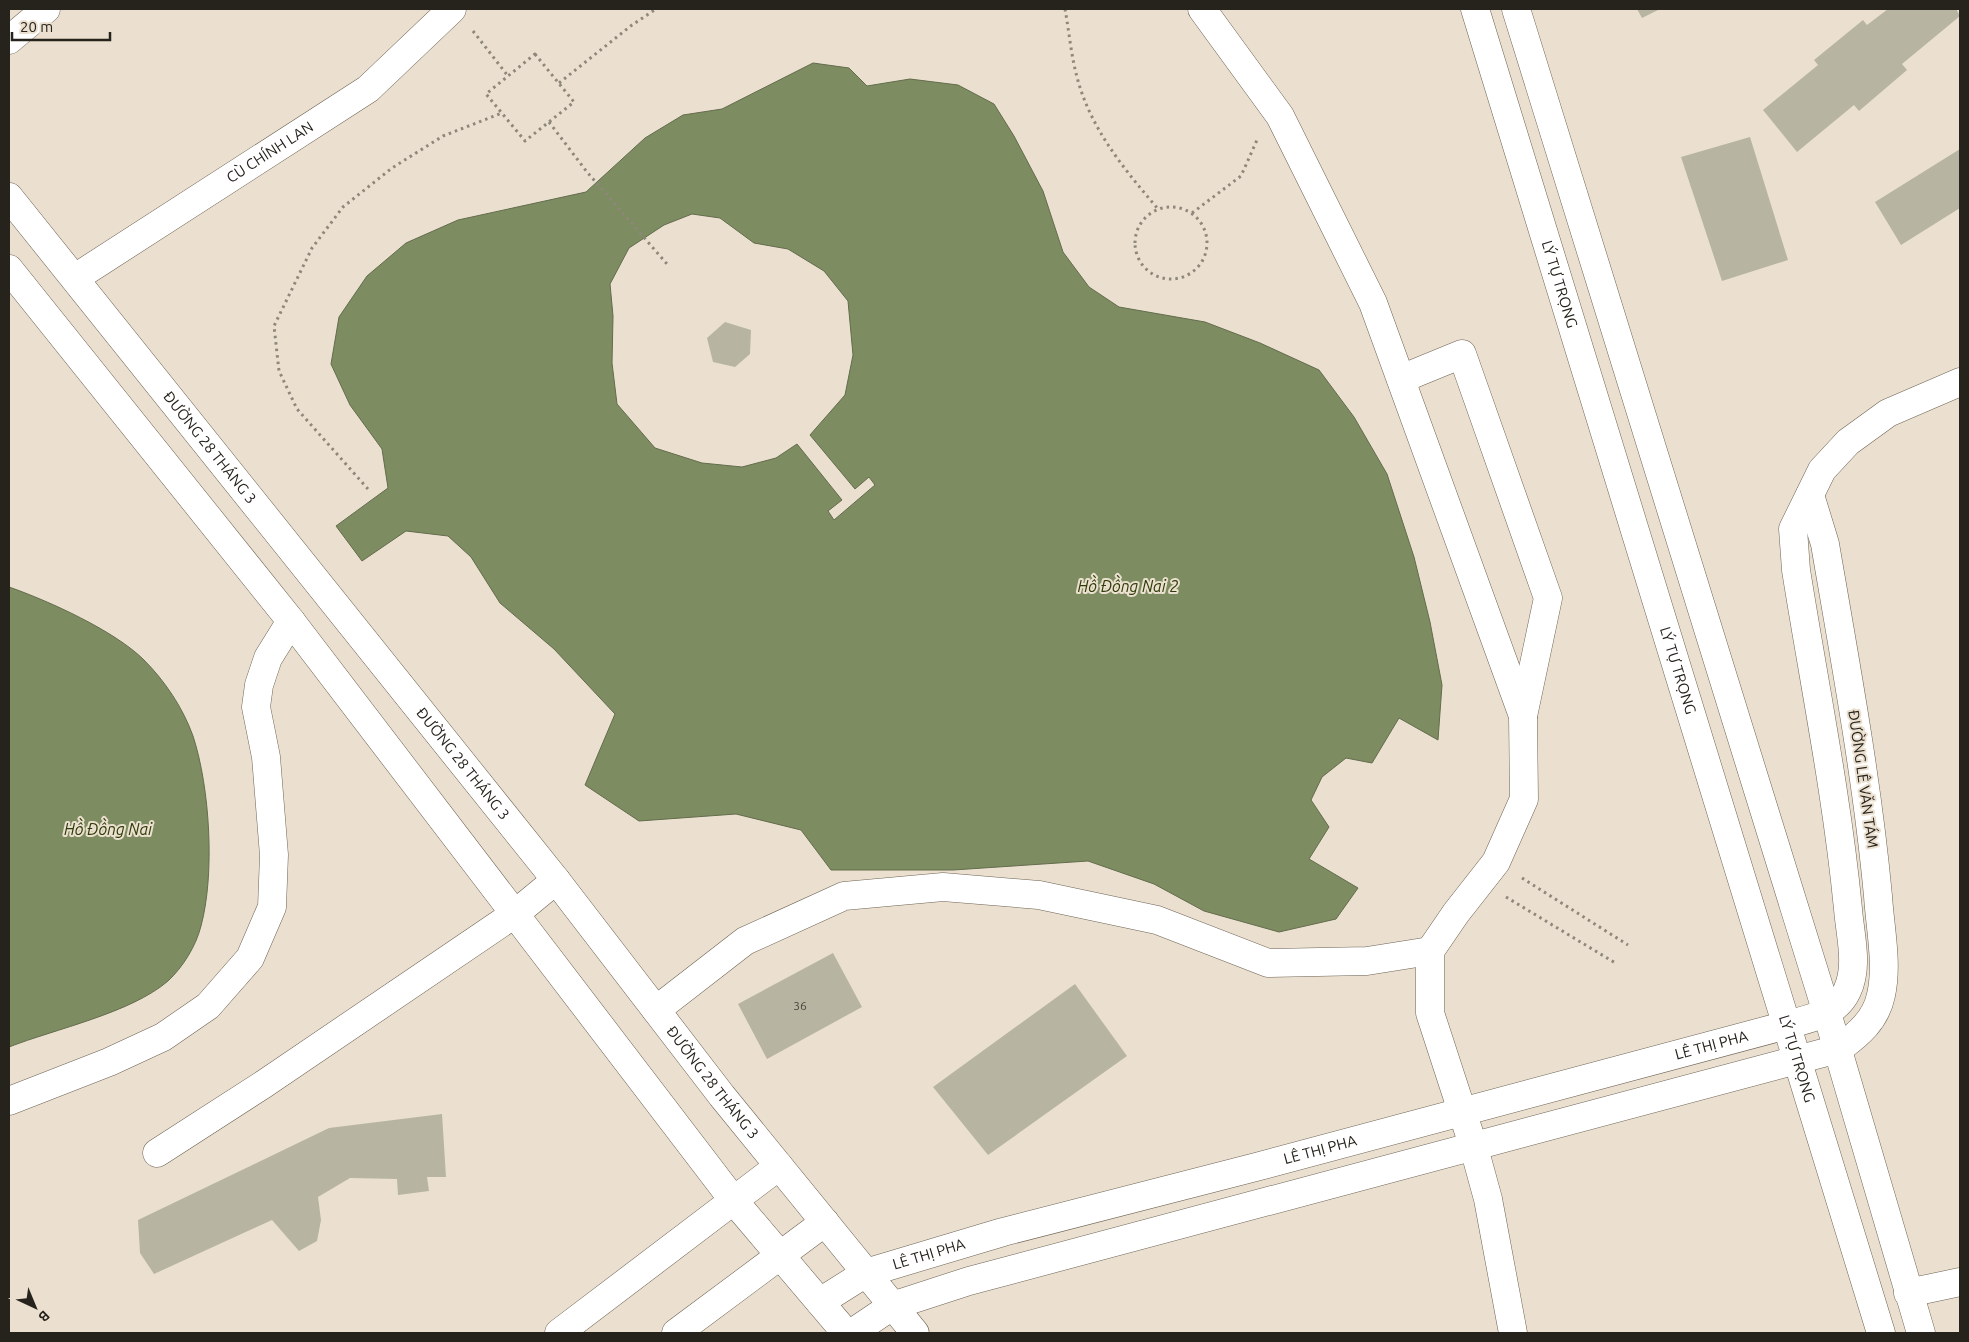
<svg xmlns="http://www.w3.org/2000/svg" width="1969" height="1342" font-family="Ubuntu,sans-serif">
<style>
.water{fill:#7d8c61;stroke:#636c4c;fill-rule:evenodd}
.building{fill:#b7b4a2}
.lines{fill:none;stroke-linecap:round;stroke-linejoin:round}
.minor-casing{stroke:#6d6355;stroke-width:29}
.highway-casing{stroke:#6d6355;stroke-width:29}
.path{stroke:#8f877b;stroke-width:3;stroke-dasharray:2.5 4;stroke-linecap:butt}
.minor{stroke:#fff;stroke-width:28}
.highway{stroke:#fff;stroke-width:28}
.labels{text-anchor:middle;stroke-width:4;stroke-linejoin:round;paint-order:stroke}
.number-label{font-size:12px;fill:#4a463e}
.street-label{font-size:15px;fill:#26221c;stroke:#ebe0cf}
.water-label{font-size:16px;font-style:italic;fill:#2e3c07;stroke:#ebe0cf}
</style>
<rect width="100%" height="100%" fill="#ebe0cf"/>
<path class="water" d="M 813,63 L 849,68 L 867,86 L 910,79 L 958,85 L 994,104 L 1014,136 L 1043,191 L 1063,252 L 1089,287 L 1119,307 L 1205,322 L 1260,343 L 1319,370 L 1354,417 L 1387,474 L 1414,557 L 1430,622 L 1442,685 L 1438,740 L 1399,718 L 1372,763 L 1346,758 L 1322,777 L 1311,800 L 1329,827 L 1309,859 L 1358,888 L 1336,919 L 1279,932 L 1204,911 L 1154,884 L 1088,861 L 953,870 L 831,870 L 801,830 L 736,814 L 639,821 L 585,785 L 615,714 L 554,649 L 500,603 L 471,557 L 448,536 L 406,531 L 362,561 L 336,526 L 388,488 L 382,449 L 350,405 L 331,364 L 339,317 L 367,276 L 406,243 L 458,220 L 586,192 L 645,138 L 683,115 L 722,109 ZM 692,214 L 720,218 L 754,243 L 788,249 L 824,271 L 848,301 L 853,355 L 845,395 L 810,435 L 855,489 L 869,477 L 875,485 L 834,520 L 828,511 L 842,500 L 797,444 L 776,458 L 742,467 L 702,463 L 655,448 L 617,404 L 612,363 L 613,316 L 610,284 L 629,248 L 664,225 Z
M 9,587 C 49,601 115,631 144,660 C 165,681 183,708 193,736 C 210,788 215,874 201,926 C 196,946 183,967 168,981 C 131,1013 55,1029 9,1047 Z"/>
<path class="building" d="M 1637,9 L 1660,9 L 1642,18 Z
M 1888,9 L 1956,9 L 1960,16 L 1902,64 L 1907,70 L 1859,111 L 1854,105 L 1797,152 L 1763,110 L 1818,65 L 1814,60 L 1863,20 L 1867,25 Z
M 1750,137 L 1788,260 L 1722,281 L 1681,157 Z
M 1960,149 L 1960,208 L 1901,245 L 1875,202 Z
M 725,322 L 751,330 L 750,354 L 735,367 L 713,362 L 707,338 Z
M 833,953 L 862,1007 L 767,1059 L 738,1004 Z
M 1075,984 L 1127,1056 L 988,1155 L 933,1087 Z
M 442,1114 L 446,1177 L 427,1177 L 429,1191 L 398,1195 L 397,1179 L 350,1178 L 318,1197 L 321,1220 L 317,1241 L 299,1251 L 272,1220 L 154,1274 L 140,1253 L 138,1220 L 329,1128 Z"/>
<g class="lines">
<g class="minor-casing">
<g id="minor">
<path d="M 1202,9 L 1280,116 L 1373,303 L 1523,716 L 1524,799 L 1496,862 L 1456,913 L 1430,951 L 1430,1013 L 1474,1148 L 1488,1199 L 1513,1333"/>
<path id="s1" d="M 1475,9 L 1881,1333"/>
<path d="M 1516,9 L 1827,1013 L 1921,1333"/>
<path id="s2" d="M 9,197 L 556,880 L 722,1096 L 915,1333"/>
<path d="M 9,269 L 291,621 L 734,1201 L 846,1333"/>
<path id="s3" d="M 75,278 L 368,89 L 452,9"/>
<path d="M 1401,379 L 1462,354 L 1548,598 L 1523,716"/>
<path d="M 656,1010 L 745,941 L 844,896 L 943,887 L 1039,895 L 1157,920 L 1268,963 L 1367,961 L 1430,951"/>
<path d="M 9,1101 L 109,1062 L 163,1037 L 208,1006 L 250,958 L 272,907 L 274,855 L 266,757 L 256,707 L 259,685 L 268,658 L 291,621"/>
<path d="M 157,1153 L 264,1084 L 516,913 L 556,880"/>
<path d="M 1908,1293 L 1960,1282"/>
<path id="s4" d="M 820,1302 L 866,1273 L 1003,1232 L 1256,1167 L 1787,1025 C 1810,1018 1836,1015 1847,991 C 1859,966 1850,935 1848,909 C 1837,795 1814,683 1796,570 L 1793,529 L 1822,470 L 1848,442 L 1888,413 L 1960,382"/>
<path d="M 559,1333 L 779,1166"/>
<path d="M 676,1333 L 825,1222"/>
<path d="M 852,1333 L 892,1306 L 969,1281 L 1838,1049 C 1858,1035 1876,1020 1881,995 C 1888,964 1880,928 1878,896 C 1867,778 1845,661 1825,544 L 1810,495"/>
</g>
</g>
<g class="highway-casing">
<path id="highway" d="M 9,40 L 46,9"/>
</g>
<path class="path" d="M 1065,9 C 1069,31 1071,55 1077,77 C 1090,128 1124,169 1158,209
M 473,31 L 508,76
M 535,54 L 574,102 L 525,141 L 486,94 Z
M 559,83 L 632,25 L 656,9
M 549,122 L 587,172 L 667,264
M1135 243a36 36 0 1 1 72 0a36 36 0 1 1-72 0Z
M 1192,213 L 1241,176 L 1257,140
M 368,489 L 297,409 L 279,371 L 274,326 L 312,248 L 343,207 L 392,168 L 443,136 L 502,113
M 1522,878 L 1628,945
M 1506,897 L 1617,964"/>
<use href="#minor" class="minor"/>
<use href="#highway" class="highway"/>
</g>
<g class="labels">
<g class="number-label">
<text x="800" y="1010">36</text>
</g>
<g class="street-label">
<text dy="5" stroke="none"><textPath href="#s3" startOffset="232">CÙ CHÍNH LAN</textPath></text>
<text dy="5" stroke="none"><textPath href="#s1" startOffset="288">LÝ TỰ TRỌNG</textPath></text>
<text dy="5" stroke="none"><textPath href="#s2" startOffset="321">ĐƯỜNG 28 THÁNG 3</textPath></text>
<text dy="5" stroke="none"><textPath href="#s1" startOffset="692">LÝ TỰ TRỌNG</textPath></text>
<text dy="5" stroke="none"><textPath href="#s2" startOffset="726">ĐƯỜNG 28 THÁNG 3</textPath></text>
<text transform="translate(1863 779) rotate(82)" y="5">ĐƯỜNG LÊ VĂN TÁM</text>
<text dy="5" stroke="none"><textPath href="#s4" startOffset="930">LÊ THỊ PHA</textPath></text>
<text dy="5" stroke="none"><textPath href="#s1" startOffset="1098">LÝ TỰ TRỌNG</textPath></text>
<text dy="5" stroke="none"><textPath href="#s2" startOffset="1131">ĐƯỜNG 28 THÁNG 3</textPath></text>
<text dy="5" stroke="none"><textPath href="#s4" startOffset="525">LÊ THỊ PHA</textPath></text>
<text dy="5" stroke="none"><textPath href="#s4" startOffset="120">LÊ THỊ PHA</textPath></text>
</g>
<g class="water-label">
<text x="1128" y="592">Hồ Đồng Nai 2</text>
<text x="108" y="835">Hồ Đồng Nai</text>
</g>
</g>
<rect width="1969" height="1342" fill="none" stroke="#26221c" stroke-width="20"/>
<g transform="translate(35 1307) rotate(136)" stroke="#ebe0cf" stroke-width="4" paint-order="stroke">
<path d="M0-4L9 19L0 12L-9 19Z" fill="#26221c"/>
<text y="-8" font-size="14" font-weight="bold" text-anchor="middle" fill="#26221c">B</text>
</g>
<path d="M12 32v8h98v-8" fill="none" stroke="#26221c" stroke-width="2.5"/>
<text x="20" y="32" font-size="15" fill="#26221c" stroke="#ebe0cf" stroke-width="4" paint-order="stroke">20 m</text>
</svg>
